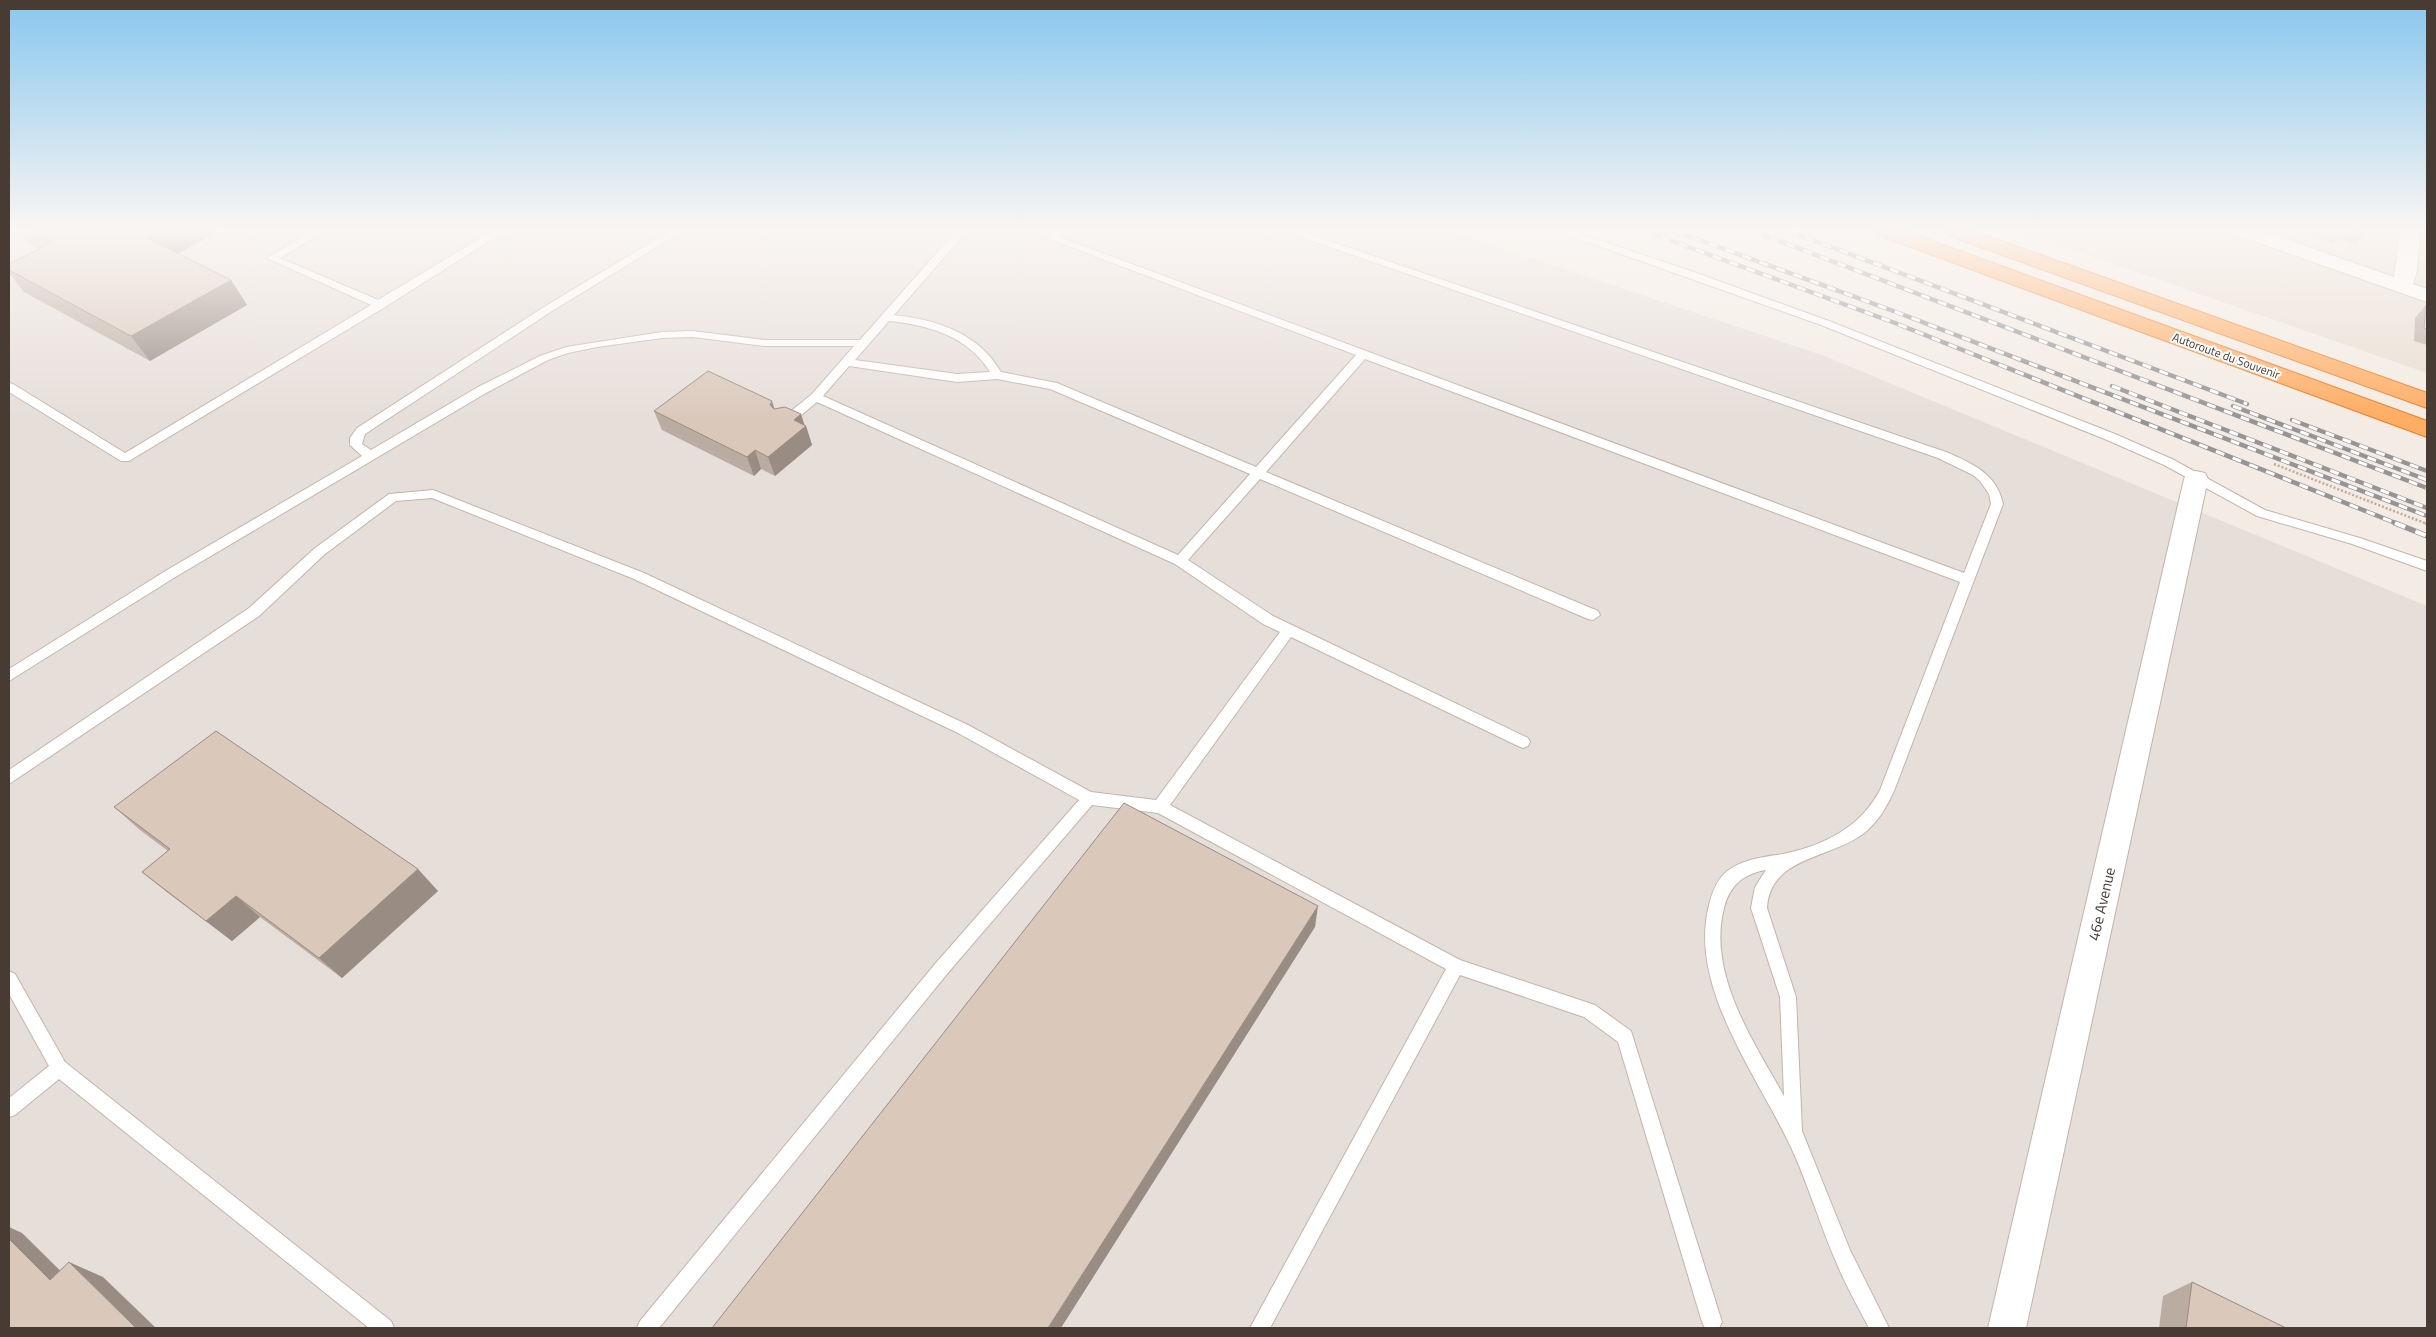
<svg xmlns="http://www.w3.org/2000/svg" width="2436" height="1337" font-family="'Titillium Web',sans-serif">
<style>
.residential{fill:#e9ddd1}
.industrial{fill:#e6ded9}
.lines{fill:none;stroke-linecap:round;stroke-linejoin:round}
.service-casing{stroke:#c3b5a8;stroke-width:2}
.minor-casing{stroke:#c3b5a8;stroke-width:2}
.motorway-casing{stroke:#ee7d24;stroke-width:2}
.path-far1{stroke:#c4aa95;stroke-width:2.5;stroke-dasharray:2 2;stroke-linecap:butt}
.path{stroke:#c4aa95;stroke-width:3;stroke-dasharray:2.5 2.5;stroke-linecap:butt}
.service{fill:#fff;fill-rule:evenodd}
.minor{fill:#fff;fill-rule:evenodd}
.motorway{fill:#ffad64;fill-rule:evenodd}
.rail-far1-casing{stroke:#959595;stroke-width:4.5}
.rail-casing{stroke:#959595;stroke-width:5.5}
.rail-far1{stroke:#fff;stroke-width:3;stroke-dasharray:9;stroke-linecap:butt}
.rail{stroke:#fff;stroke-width:4;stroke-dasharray:11;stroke-linecap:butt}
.wall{fill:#bbaca1}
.shaded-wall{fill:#998c83}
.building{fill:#dac8bb;stroke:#998c83}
.labels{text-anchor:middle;stroke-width:4;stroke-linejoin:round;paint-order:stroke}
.far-street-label{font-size:12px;fill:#473b33;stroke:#fff}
.street-label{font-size:15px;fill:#473b33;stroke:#fff}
</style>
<rect width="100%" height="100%" fill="#f4ece4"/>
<path class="residential" d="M 2018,231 L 2427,231 L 2427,373 Z"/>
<path class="industrial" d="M 9,231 L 1450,231 L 1822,355 L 2427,606 L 2427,1328 L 9,1328 Z"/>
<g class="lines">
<g class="service-casing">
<path id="service" d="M 312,231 L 325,231 L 280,258 L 378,300 L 492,231 L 505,231 L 385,307 L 129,461 L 121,461 L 9,392 L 9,383 L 13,384 L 125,453 L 371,305 L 267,258 Z
M 670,231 L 683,231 L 552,311 L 365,434 L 362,444 L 371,450 L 478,387 L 540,356 L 566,347 L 662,332 L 693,331 L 765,340 L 860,340 L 956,231 L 967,231 L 894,315 C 938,320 978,333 1001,372 L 1057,383 L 1256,467 L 1356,355 L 1047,238 L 1054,231 L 1065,231 L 1059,237 L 1964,573 L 1991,504 L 1989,494 L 1980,481 L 1973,475 L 1938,458 L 1284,231 L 1300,231 L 1946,452 C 1972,463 1997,474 2003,504 L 1894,791 C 1886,808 1878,822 1863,834 C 1829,859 1770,857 1767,908 L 1796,997 L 1802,1131 L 1850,1250 L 1889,1328 L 1869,1328 C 1858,1307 1846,1286 1837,1264 C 1821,1228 1810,1190 1794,1154 C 1762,1081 1687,989 1709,905 C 1712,893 1716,881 1726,872 C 1742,859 1763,857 1783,854 C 1823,846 1861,827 1880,790 L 1960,582 L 1365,359 L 1266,472 L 1598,611 L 1600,615 L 1593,620 L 1588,619 L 1260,479 L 1188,560 L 1273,616 L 1528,738 L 1530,742 L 1528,746 L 1523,748 L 1518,746 L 1291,637 L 1170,805 L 1460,960 L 1595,1005 L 1631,1031 L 1722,1322 L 1719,1328 L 1705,1328 L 1702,1322 L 1618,1042 L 1584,1017 L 1460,975 L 1270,1328 L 1250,1328 L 1446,969 L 1158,813 L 1092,805 L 947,974 L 659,1328 L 637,1328 L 640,1321 L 935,964 L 1079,800 L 958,733 L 634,579 L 432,498 L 396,501 L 325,554 L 259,616 L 9,784 L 9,770 L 249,608 L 315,548 L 389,494 L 433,490 L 644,573 L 968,725 L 1091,792 L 1156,800 L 1280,632 L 1263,624 L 1175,564 L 817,402 L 788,426 L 780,426 L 778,423 L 780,420 L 812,394 L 854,346 L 765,346 L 693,337 L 662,338 L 597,347 L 568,353 L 548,360 L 486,393 L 177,576 L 9,681 L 9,669 L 167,570 L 362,456 L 350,445 L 350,438 L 357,428 L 544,307 ZM 889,321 C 928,325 968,336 990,372 L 957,374 L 855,360 ZM 849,366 L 957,382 L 997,379 L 1050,389 L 1250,474 L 1178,555 L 823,396 ZM 1766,870 L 1755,887 L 1751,908 L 1780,997 L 1784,1096 C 1753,1041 1707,973 1724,908 C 1730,885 1743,874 1766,870 Z
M 1556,231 L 1572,231 L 1691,271 L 1829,321 L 2115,434 L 2172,459 L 2265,510 L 2360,538 L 2427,561 L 2427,571 L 2352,544 L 2257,516 L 2164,465 L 2107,440 L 1821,325 Z
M 9,971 L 15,974 L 65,1062 L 391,1321 L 394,1328 L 369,1328 L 59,1079 L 15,1115 L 9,1117 L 9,1098 L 49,1066 L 9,994 Z"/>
</g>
<g class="minor-casing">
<path id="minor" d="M 2233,231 L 2263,231 L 2394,277 L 2400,231 L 2420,231 L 2417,270 L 2413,284 L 2427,289 L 2427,302 L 2236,235 Z
M 2196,471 L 2205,473 L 2208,479 L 2026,1328 L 1988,1328 L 2184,479 L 2187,473 Z"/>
</g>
<g class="motorway-casing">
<path id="motorway" d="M 1875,231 L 1905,231 L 2427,421 L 2427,437 L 1878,235 Z
M 1944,231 L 1974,231 L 2427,393 L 2427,408 L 1947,235 Z"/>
</g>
<path class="path-far1" d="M 2274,464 L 2427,524"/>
<path class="path" d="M 2425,523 L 2427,524"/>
<use href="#service" class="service"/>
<use href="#minor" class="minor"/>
<use href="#motorway" class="motorway"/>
<g class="rail-far1-casing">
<path id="rail-far1" d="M 1645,231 L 1895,323 L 2398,524
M 1675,231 L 1896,312 L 2427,516
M 1753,231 L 2427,488
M 1789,231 L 2247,404
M 2112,386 L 2427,508
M 2233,406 L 2427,480
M 2292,420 L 2427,471"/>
</g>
<g class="rail-casing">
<path id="rail" d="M 2395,523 L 2427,536"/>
</g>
<use href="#rail-far1" class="rail-far1"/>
<use href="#rail" class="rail"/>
</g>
<path class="wall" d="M 19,231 L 219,231 L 177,254 L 231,280 L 247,305 L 150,361 L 24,292 L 9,273 L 9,264 L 39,249 L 28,243 Z
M 2314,231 L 2364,231 L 2363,235 L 2356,245 L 2336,239 L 2333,243 L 2312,237 Z
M 2426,305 L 2427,305 L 2427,345 L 2414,341 L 2415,318 Z
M 774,409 L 801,414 L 804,425 L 806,426 L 812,445 L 775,476 L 761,469 L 754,476 L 662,430 L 654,411 Z
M 114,807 L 438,891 L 342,978 L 260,917 L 232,941 L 168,893 L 142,872 L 168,851 L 140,830 Z
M 2192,1282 L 2286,1328 L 2159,1328 L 2163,1296 Z"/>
<path class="shaded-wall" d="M 156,231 L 219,231 L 162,262 L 145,237 Z
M 231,280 L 247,305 L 150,361 L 131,336 Z
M 772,401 L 778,420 L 770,405 Z
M 801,414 L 805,427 L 806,426 L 812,445 L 775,476 L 768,457 L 794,420 Z
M 755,450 L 761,469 L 754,476 L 747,457 Z
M 418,869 L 438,891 L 342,978 L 319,958 Z
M 236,896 L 260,917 L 232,941 L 206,921 Z
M 1318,906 L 1315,927 L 1061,1328 L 1048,1328 Z
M 9,1227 L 22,1233 L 84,1294 L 50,1280 L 9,1239 Z
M 69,1262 L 103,1277 L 156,1328 L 136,1328 Z"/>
<path class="building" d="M 33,231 L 156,231 L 145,237 L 231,280 L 131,336 L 9,270 L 9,264 L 53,242 Z
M 2351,231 L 2364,231 L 2363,235 Z
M 2426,305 L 2427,305 L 2427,329 L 2424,328 Z
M 708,371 L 772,401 L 770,405 L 774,409 L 785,407 L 801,414 L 794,420 L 806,426 L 768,457 L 755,450 L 747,457 L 654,411 Z
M 216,731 L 418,869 L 319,958 L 236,896 L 206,921 L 142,872 L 170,849 L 114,807 Z
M 1124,803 L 1318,906 L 1048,1328 L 712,1328 Z
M 9,1239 L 50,1280 L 69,1262 L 136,1328 L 9,1328 Z
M 2192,1282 L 2286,1328 L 2186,1328 Z"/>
<linearGradient id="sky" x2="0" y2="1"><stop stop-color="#88c7ee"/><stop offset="0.55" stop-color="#faf6f3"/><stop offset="1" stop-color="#faf6f3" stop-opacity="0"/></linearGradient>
<rect width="2436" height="418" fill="url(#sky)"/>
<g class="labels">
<g class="far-street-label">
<text transform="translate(2226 356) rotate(20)" y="4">Autoroute du Souvenir</text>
</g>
<g class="street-label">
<text transform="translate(2102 904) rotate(-77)" y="5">46e Avenue</text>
</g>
</g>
<rect width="2436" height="1337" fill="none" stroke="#473b33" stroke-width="20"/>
</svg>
